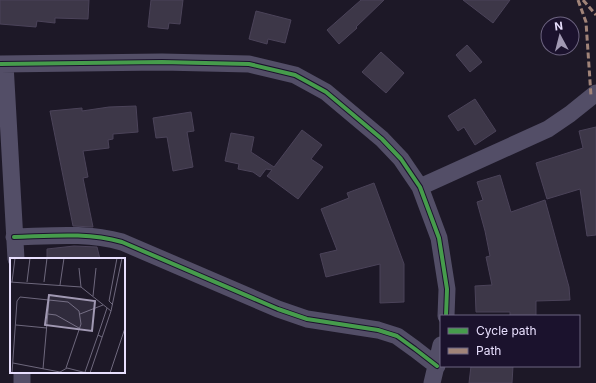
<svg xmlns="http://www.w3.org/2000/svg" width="596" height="383" font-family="Inter,sans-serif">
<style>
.building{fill:#3d3748;stroke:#4b4359}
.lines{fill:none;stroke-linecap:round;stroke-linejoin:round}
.street{stroke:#534e67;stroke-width:17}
.quiet{stroke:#a18479;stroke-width:3;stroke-dasharray:6 3;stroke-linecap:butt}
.cycleway-casing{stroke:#1b122d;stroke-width:6}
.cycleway{stroke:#469c4c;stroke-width:4}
.inset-road{fill:none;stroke:#6e687d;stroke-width:1}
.view{fill:#a199b3;fill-opacity:0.15;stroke:#a199b3;stroke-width:2}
.inset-edge{fill:none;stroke:#e8dffe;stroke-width:2}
</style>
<rect width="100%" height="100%" fill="#1d1827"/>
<path class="building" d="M 0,0 L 89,0 L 88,19 L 55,18 L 55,23 L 37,21 L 36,27 L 0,24 Z
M 151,0 L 183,0 L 180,24 L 169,23 L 168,29 L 148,27 Z
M 361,0 L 384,0 L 356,27 L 357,28 L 339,44 L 327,30 Z
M 463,0 L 510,0 L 493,23 Z
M 256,11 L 291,20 L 285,43 L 268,39 L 267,44 L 249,39 Z
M 467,45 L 482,62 L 470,72 L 456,55 Z
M 381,52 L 404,73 L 386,93 L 362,72 Z
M 475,99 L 496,131 L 475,145 L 464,127 L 458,131 L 448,116 Z
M 136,106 L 138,132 L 113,134 L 113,139 L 108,140 L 109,148 L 83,151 L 88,177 L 83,178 L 93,227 L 73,226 L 50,111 L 82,108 L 82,111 L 109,107 Z
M 191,112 L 194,131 L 187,132 L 193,167 L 173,171 L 167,137 L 156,138 L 153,118 Z
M 596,127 L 596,235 L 587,236 L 580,189 L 547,199 L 536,163 L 583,148 L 579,131 Z
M 302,130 L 322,145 L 311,159 L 323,167 L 298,199 L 267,176 L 272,170 L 266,169 L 260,177 L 253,172 L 238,169 L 239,164 L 225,161 L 231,133 L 254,137 L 251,152 L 274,167 Z
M 500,175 L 511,212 L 545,200 L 569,287 L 570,300 L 536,301 L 536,316 L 510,316 L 510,312 L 476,312 L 475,286 L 492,285 L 486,257 L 490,256 L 485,231 L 477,202 L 483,200 L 477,182 Z
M 374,183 L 404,264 L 404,302 L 380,303 L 380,264 L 326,277 L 320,254 L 337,250 L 321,209 L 349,198 L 347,193 Z
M 74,246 L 97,247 L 100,259 L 47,259 L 47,249 Z
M 471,366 L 513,366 L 512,383 L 469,383 Z"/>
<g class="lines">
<path class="street" d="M 0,64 L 162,62 L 249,64 L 295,75 L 326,92 L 382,139 L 401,159 L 420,187 L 439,238 L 447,289 L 446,316
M 5,64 L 16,259
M 420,187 L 548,129 L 570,114 L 596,93
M 14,237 C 51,236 86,232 122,242 L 278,309 L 307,319 L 378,330 L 397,336 L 415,349 L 437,366
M 22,372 L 22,383
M 432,383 L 441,345"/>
<path class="quiet" d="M 578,0 L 586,22 L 591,96
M 583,0 L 596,15"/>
<g class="cycleway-casing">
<path id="cycleway" d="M 0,64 L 162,62 L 249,64 L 295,75 L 326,92 L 382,139 L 401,159 L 420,187 L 439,238 L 447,289 L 446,316
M 14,237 C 51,236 86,232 122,242 L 278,309 L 307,319 L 378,330 L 397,336 L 415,349 L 437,366"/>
</g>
<use href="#cycleway" class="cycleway"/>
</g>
<g transform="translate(10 258)">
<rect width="115" height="115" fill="#1d1827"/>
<path class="inset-road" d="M 69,10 L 71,29M 0,24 L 71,29 L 101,53M 2,24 L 5,0M 17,24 L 20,0M 34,24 L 37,0M 50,27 L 54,0M 83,38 L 86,10M 103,47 L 99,43 L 107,0M 38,56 L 46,57 L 69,70M 70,56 L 93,47M 6,67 L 37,70M 92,79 L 88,77 L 97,50M 3,105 L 50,114 L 57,110 L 77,115M 33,111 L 39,42M 75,114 L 88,77M 2,115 L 7,43 L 10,39 L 58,44 L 69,53 L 71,66 L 56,110M 80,115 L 101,53 L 112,0M 100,115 L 115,70"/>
<path class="view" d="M 39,37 L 85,43 L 82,73 L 35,67 Z"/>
<rect width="115" height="115" class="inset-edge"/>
</g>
<rect x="440" y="315" width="140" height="52" fill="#1b122d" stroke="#6d6481"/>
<rect x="448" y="328" width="20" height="6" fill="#469c4c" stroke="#6d6481"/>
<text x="476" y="335" font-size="12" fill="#e8dffe">Cycle path</text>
<rect x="448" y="348" width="20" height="6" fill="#a18479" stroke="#6d6481"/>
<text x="476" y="355" font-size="12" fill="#e8dffe">Path</text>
<g transform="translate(560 36) rotate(353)"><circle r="19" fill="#1b122d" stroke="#6d6481"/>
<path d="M0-3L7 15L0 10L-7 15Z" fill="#a199b3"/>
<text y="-6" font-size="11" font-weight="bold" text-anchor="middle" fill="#e8dffe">N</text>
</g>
</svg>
